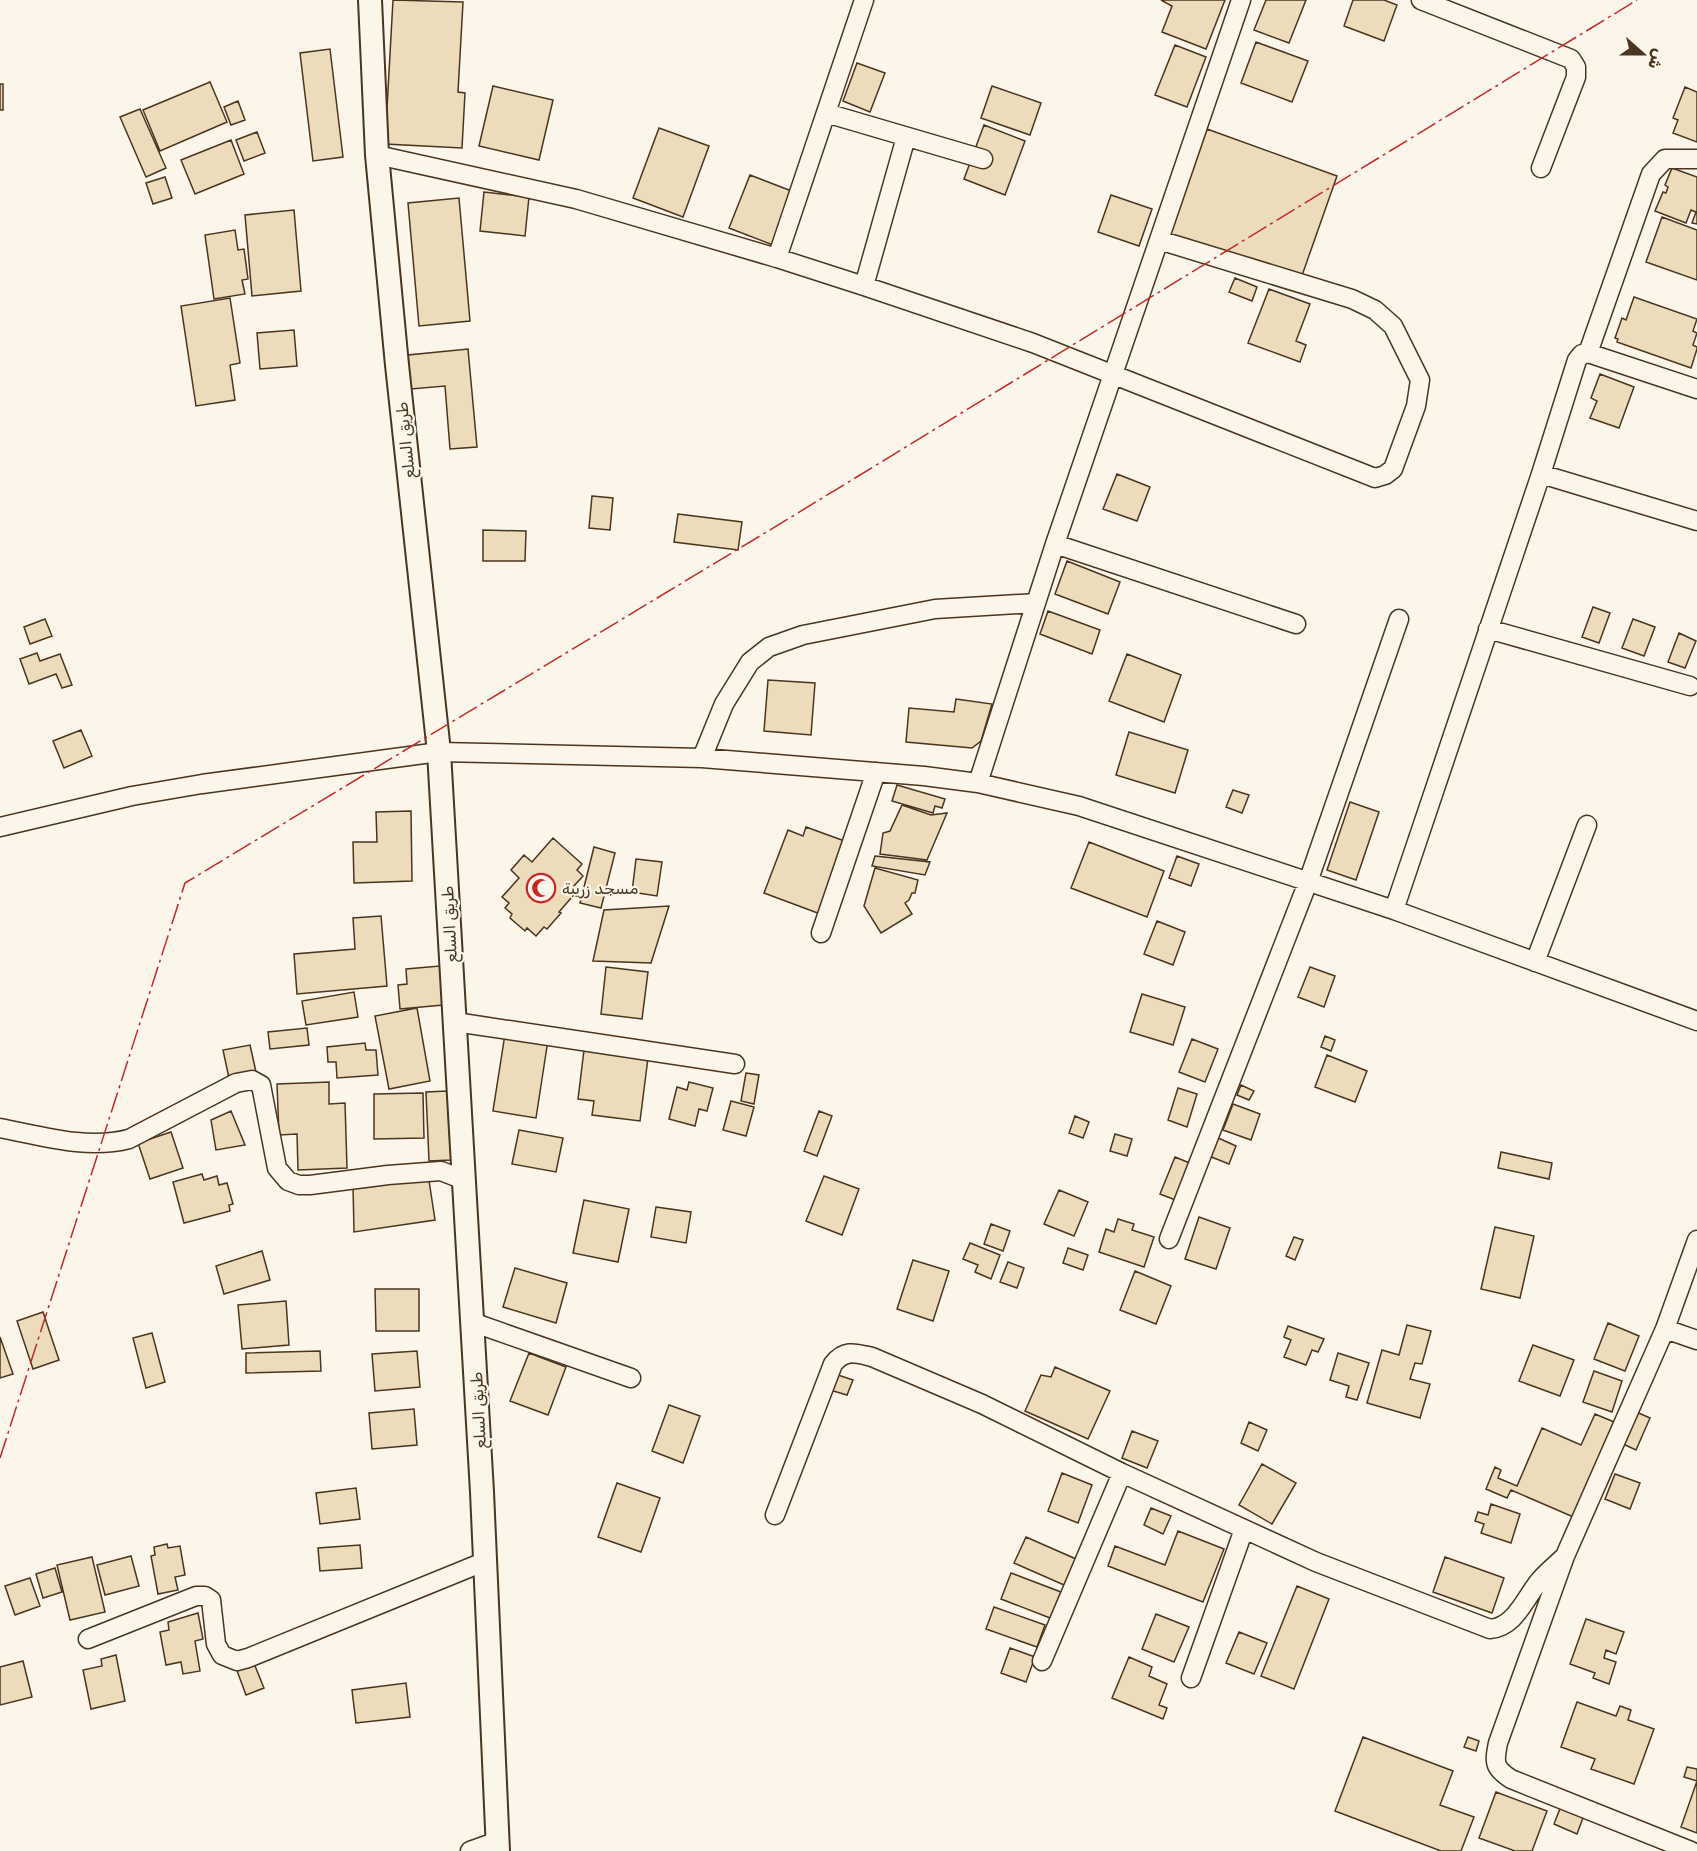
<svg xmlns="http://www.w3.org/2000/svg" width="1697" height="1851" font-family="Rubik,'Noto Sans Arabic',sans-serif">
<style>
.building{fill:#ecdcbc;stroke:#4a3520;stroke-width:1.5}
.lines{fill:none;stroke-linecap:round;stroke-linejoin:round}
.minor-casing{stroke:#4a3520;stroke-width:21}
.tertiary-casing{stroke:#4a3520;stroke-width:26}
.minor{stroke:#fbf6e9;stroke-width:18}
.tertiary{stroke:#fbf6e9;stroke-width:22}
.power{stroke:#c62828;stroke-width:1.5;stroke-dasharray:21 4.5 3 4.5;stroke-linecap:butt}
.labels{text-anchor:middle;stroke-width:4.5;stroke-linejoin:round;paint-order:stroke}
.street-label{font-size:16px;fill:#4a3520;stroke:#fbf6e9}
.poi-label{font-size:16px;fill:#4a3520;stroke:#fbf6e9;text-anchor:start}
</style>
<rect width="100%" height="100%" fill="#fbf6e9"/>
<path class="building" d="M 393,0 L 463,2 L 458,92 L 465,93 L 462,148 L 385,144 Z
M 1161,0 L 1225,0 L 1206,49 L 1162,32 L 1172,6 Z
M 1266,0 L 1306,0 L 1289,43 L 1254,30 Z
M 1353,0 L 1384,0 L 1397,5 L 1384,41 L 1344,26 Z
M 1256,42 L 1308,61 L 1292,102 L 1241,83 Z
M 1175,45 L 1206,57 L 1187,107 L 1155,95 Z
M 330,49 L 343,157 L 313,161 L 300,53 Z
M 857,63 L 885,73 L 870,112 L 843,101 Z
M 210,82 L 227,122 L 160,151 L 143,110 Z
M 0,84 L 3,84 L 3,110 L 0,110 Z
M 493,86 L 553,100 L 539,160 L 479,146 Z
M 992,86 L 1041,103 L 1030,135 L 981,118 Z
M 1685,87 L 1697,92 L 1697,142 L 1673,133 L 1678,120 L 1673,118 Z
M 238,101 L 245,120 L 231,125 L 224,107 Z
M 140,109 L 166,168 L 146,177 L 120,117 Z
M 984,125 L 1025,141 L 1005,195 L 964,179 Z
M 659,128 L 709,146 L 683,217 L 633,198 Z
M 1207,129 L 1337,176 L 1299,284 L 1169,237 Z
M 257,132 L 265,153 L 244,161 L 236,140 Z
M 231,140 L 244,174 L 195,194 L 181,160 Z
M 1672,168 L 1697,177 L 1697,224 L 1692,223 L 1696,212 L 1691,210 L 1686,223 L 1655,211 L 1663,192 L 1666,193 L 1668,187 L 1665,185 Z
M 750,175 L 794,192 L 773,245 L 729,228 Z
M 165,177 L 172,198 L 153,204 L 146,183 Z
M 484,192 L 529,197 L 525,236 L 480,231 Z
M 1111,195 L 1152,209 L 1139,246 L 1098,232 Z
M 459,198 L 470,321 L 419,326 L 408,203 Z
M 294,210 L 301,291 L 252,296 L 245,215 Z
M 1662,217 L 1697,230 L 1697,280 L 1646,262 Z
M 235,230 L 238,250 L 244,249 L 248,279 L 242,280 L 245,294 L 214,299 L 205,235 Z
M 1235,278 L 1257,287 L 1252,301 L 1229,292 Z
M 1269,289 L 1310,304 L 1296,341 L 1306,345 L 1300,362 L 1248,343 Z
M 1634,297 L 1697,319 L 1693,331 L 1697,333 L 1693,345 L 1697,347 L 1697,349 L 1691,368 L 1617,342 L 1618,339 L 1615,338 L 1622,318 L 1626,320 Z
M 230,298 L 240,363 L 230,365 L 235,400 L 196,406 L 181,306 Z
M 294,330 L 297,366 L 260,369 L 257,333 Z
M 468,349 L 477,447 L 450,449 L 445,386 L 411,389 L 408,355 Z
M 1600,374 L 1634,387 L 1619,428 L 1590,418 L 1597,401 L 1591,398 Z
M 1117,474 L 1150,487 L 1137,521 L 1103,509 Z
M 592,496 L 613,498 L 610,530 L 589,528 Z
M 678,514 L 742,522 L 738,550 L 674,542 Z
M 483,530 L 526,531 L 525,561 L 483,561 Z
M 1067,561 L 1120,582 L 1108,614 L 1055,594 Z
M 1593,607 L 1610,613 L 1599,643 L 1582,637 Z
M 1048,611 L 1100,630 L 1092,654 L 1040,634 Z
M 45,619 L 52,636 L 30,644 L 24,627 Z
M 1633,619 L 1655,627 L 1644,656 L 1622,648 Z
M 1679,633 L 1696,641 L 1685,668 L 1668,662 Z
M 37,653 L 40,661 L 60,654 L 72,685 L 62,688 L 56,674 L 29,684 L 20,659 Z
M 1127,654 L 1181,675 L 1164,722 L 1109,701 Z
M 768,680 L 815,683 L 811,735 L 764,731 Z
M 956,699 L 992,704 L 981,741 L 972,748 L 906,742 L 909,708 L 954,712 Z
M 81,730 L 92,756 L 64,768 L 53,741 Z
M 1129,732 L 1188,750 L 1175,793 L 1116,775 Z
M 897,785 L 945,799 L 942,808 L 935,806 L 933,813 L 892,801 Z
M 1233,790 L 1249,795 L 1242,813 L 1226,807 Z
M 1350,802 L 1379,812 L 1356,880 L 1327,870 Z
M 902,805 L 931,815 L 947,813 L 927,860 L 880,854 L 883,833 L 890,831 Z
M 411,811 L 412,881 L 354,883 L 353,842 L 377,842 L 376,812 Z
M 806,827 L 850,843 L 823,915 L 764,893 L 788,830 L 803,836 Z
M 553,838 L 582,864 L 577,870 L 583,876 L 573,887 L 577,891 L 559,912 L 561,913 L 547,929 L 544,927 L 536,936 L 527,928 L 525,931 L 510,918 L 512,914 L 505,908 L 509,903 L 502,897 L 519,878 L 511,870 L 524,855 L 532,862 Z
M 1089,842 L 1164,871 L 1147,917 L 1071,888 Z
M 594,847 L 615,853 L 601,908 L 580,903 Z
M 875,856 L 930,862 L 925,875 L 872,866 Z
M 1177,856 L 1199,864 L 1191,886 L 1169,878 Z
M 636,859 L 662,862 L 657,896 L 632,892 Z
M 875,868 L 918,880 L 915,893 L 912,893 L 909,900 L 905,903 L 912,914 L 881,933 L 864,906 Z
M 669,906 L 651,963 L 593,961 L 604,910 Z
M 381,916 L 387,986 L 297,994 L 294,954 L 355,949 L 353,918 Z
M 1157,921 L 1185,932 L 1173,965 L 1144,954 Z
M 440,966 L 443,1005 L 400,1009 L 398,985 L 407,984 L 406,969 Z
M 606,967 L 648,972 L 642,1019 L 601,1014 Z
M 1310,967 L 1335,976 L 1324,1007 L 1298,997 Z
M 354,992 L 358,1017 L 306,1025 L 302,1001 Z
M 1142,994 L 1185,1007 L 1173,1045 L 1130,1032 Z
M 417,1008 L 430,1081 L 389,1089 L 375,1016 Z
M 307,1028 L 309,1045 L 270,1049 L 268,1032 Z
M 505,1034 L 548,1040 L 536,1118 L 493,1111 Z
M 1325,1036 L 1335,1040 L 1331,1051 L 1321,1047 Z
M 1192,1039 L 1218,1049 L 1205,1082 L 1179,1072 Z
M 365,1043 L 366,1050 L 376,1050 L 378,1075 L 337,1078 L 336,1062 L 328,1062 L 327,1047 Z
M 250,1045 L 256,1072 L 229,1078 L 223,1050 Z
M 584,1050 L 648,1058 L 640,1121 L 592,1115 L 594,1101 L 578,1099 Z
M 1327,1055 L 1367,1071 L 1355,1102 L 1315,1087 Z
M 746,1073 L 759,1075 L 754,1104 L 741,1101 Z
M 329,1082 L 329,1104 L 345,1103 L 347,1168 L 298,1170 L 297,1134 L 279,1135 L 277,1084 Z
M 689,1082 L 713,1088 L 707,1111 L 699,1109 L 695,1126 L 669,1119 L 677,1087 L 687,1090 Z
M 1241,1085 L 1254,1091 L 1249,1100 L 1237,1095 Z
M 1178,1088 L 1197,1094 L 1187,1127 L 1168,1120 Z
M 447,1091 L 451,1160 L 429,1161 L 426,1092 Z
M 423,1093 L 424,1138 L 374,1139 L 374,1094 Z
M 731,1101 L 754,1107 L 746,1136 L 723,1130 Z
M 1233,1104 L 1260,1114 L 1251,1140 L 1223,1130 Z
M 231,1111 L 245,1145 L 216,1150 L 211,1120 Z
M 819,1111 L 832,1116 L 817,1156 L 804,1151 Z
M 1075,1116 L 1089,1122 L 1083,1138 L 1069,1133 Z
M 519,1130 L 563,1138 L 556,1172 L 512,1164 Z
M 171,1132 L 183,1168 L 150,1179 L 138,1143 Z
M 1115,1134 L 1132,1139 L 1127,1156 L 1110,1151 Z
M 1216,1137 L 1236,1146 L 1229,1164 L 1209,1156 Z
M 1501,1152 L 1552,1163 L 1549,1179 L 1498,1168 Z
M 1175,1157 L 1192,1164 L 1178,1201 L 1160,1194 Z
M 202,1174 L 204,1180 L 217,1176 L 219,1185 L 227,1183 L 233,1204 L 229,1205 L 230,1211 L 184,1223 L 173,1182 Z
M 428,1174 L 435,1220 L 354,1232 L 353,1186 Z
M 824,1176 L 859,1189 L 842,1235 L 806,1221 Z
M 1059,1190 L 1088,1202 L 1074,1236 L 1044,1224 Z
M 584,1200 L 629,1209 L 618,1262 L 573,1253 Z
M 656,1207 L 691,1212 L 686,1243 L 651,1237 Z
M 1199,1217 L 1230,1228 L 1216,1269 L 1185,1259 Z
M 1118,1219 L 1134,1224 L 1132,1230 L 1154,1237 L 1144,1267 L 1099,1252 L 1106,1229 L 1114,1232 Z
M 991,1224 L 1010,1231 L 1003,1251 L 984,1244 Z
M 1495,1227 L 1534,1236 L 1520,1298 L 1481,1289 Z
M 1294,1237 L 1303,1240 L 1295,1260 L 1286,1256 Z
M 970,1243 L 1000,1255 L 991,1279 L 975,1272 L 978,1265 L 963,1259 Z
M 1068,1248 L 1088,1255 L 1083,1270 L 1063,1263 Z
M 262,1251 L 270,1280 L 224,1294 L 216,1266 Z
M 913,1260 L 949,1271 L 933,1321 L 897,1309 Z
M 1008,1262 L 1024,1268 L 1017,1288 L 1000,1282 Z
M 515,1268 L 567,1283 L 556,1323 L 503,1307 Z
M 1135,1271 L 1171,1286 L 1156,1324 L 1120,1310 Z
M 375,1289 L 419,1289 L 419,1331 L 376,1331 Z
M 286,1301 L 289,1345 L 242,1349 L 238,1305 Z
M 43,1312 L 59,1360 L 33,1369 L 17,1321 Z
M 1608,1323 L 1639,1336 L 1625,1371 L 1594,1359 Z
M 1407,1325 L 1431,1331 L 1422,1364 L 1415,1363 L 1410,1379 L 1430,1384 L 1420,1418 L 1367,1403 L 1382,1350 L 1399,1355 Z
M 1288,1326 L 1324,1339 L 1318,1352 L 1312,1350 L 1306,1365 L 1284,1357 L 1291,1340 L 1284,1337 Z
M 152,1333 L 165,1382 L 146,1388 L 133,1338 Z
M 0,1337 L 13,1374 L 0,1378 Z
M 1533,1345 L 1574,1360 L 1560,1396 L 1519,1381 Z
M 320,1351 L 321,1371 L 246,1373 L 246,1353 Z
M 417,1351 L 420,1387 L 375,1391 L 372,1354 Z
M 529,1353 L 566,1367 L 548,1415 L 510,1401 Z
M 1338,1353 L 1369,1363 L 1357,1400 L 1346,1397 L 1349,1386 L 1330,1380 Z
M 1055,1367 L 1110,1391 L 1088,1439 L 1025,1411 L 1041,1375 L 1051,1377 Z
M 1594,1371 L 1622,1381 L 1612,1412 L 1583,1402 Z
M 835,1374 L 853,1380 L 847,1395 L 830,1390 Z
M 669,1405 L 700,1416 L 683,1463 L 652,1451 Z
M 414,1409 L 417,1445 L 372,1449 L 369,1413 Z
M 1634,1411 L 1650,1418 L 1636,1450 L 1621,1443 Z
M 1595,1414 L 1619,1424 L 1578,1519 L 1511,1490 L 1507,1498 L 1486,1489 L 1495,1467 L 1501,1470 L 1498,1478 L 1517,1486 L 1542,1428 L 1581,1445 Z
M 1249,1422 L 1267,1430 L 1258,1451 L 1241,1443 Z
M 1132,1431 L 1158,1441 L 1147,1468 L 1122,1458 Z
M 1262,1464 L 1296,1483 L 1272,1524 L 1239,1505 Z
M 1062,1473 L 1092,1485 L 1078,1523 L 1048,1511 Z
M 1615,1474 L 1640,1483 L 1630,1509 L 1605,1499 Z
M 617,1483 L 660,1498 L 641,1552 L 598,1537 Z
M 356,1488 L 360,1519 L 320,1524 L 316,1493 Z
M 1491,1504 L 1520,1514 L 1511,1543 L 1481,1533 L 1484,1524 L 1475,1521 L 1478,1512 L 1488,1515 Z
M 1151,1508 L 1171,1516 L 1163,1534 L 1144,1525 Z
M 1178,1531 L 1224,1549 L 1203,1602 L 1108,1566 L 1115,1546 L 1165,1565 Z
M 1026,1537 L 1076,1559 L 1064,1585 L 1014,1563 Z
M 167,1544 L 168,1548 L 180,1546 L 185,1575 L 175,1577 L 178,1590 L 158,1594 L 151,1556 L 155,1555 L 154,1547 Z
M 360,1545 L 362,1568 L 320,1571 L 318,1548 Z
M 131,1556 L 139,1586 L 105,1595 L 97,1565 Z
M 92,1557 L 105,1612 L 70,1620 L 57,1565 Z
M 1445,1557 L 1504,1578 L 1492,1613 L 1433,1592 Z
M 55,1568 L 62,1592 L 43,1598 L 36,1574 Z
M 1011,1573 L 1061,1592 L 1050,1618 L 1001,1599 Z
M 30,1578 L 40,1606 L 15,1615 L 5,1586 Z
M 1297,1586 L 1329,1599 L 1294,1689 L 1261,1676 Z
M 994,1607 L 1045,1625 L 1037,1647 L 986,1629 Z
M 198,1613 L 203,1639 L 195,1641 L 200,1671 L 183,1674 L 181,1662 L 166,1665 L 160,1632 L 169,1630 L 168,1622 Z
M 1156,1614 L 1189,1627 L 1174,1662 L 1142,1649 Z
M 1586,1619 L 1624,1632 L 1616,1654 L 1606,1650 L 1604,1658 L 1616,1662 L 1609,1684 L 1593,1678 L 1595,1673 L 1570,1664 Z
M 1239,1632 L 1267,1643 L 1254,1674 L 1226,1663 Z
M 1010,1648 L 1035,1657 L 1026,1682 L 1001,1673 Z
M 116,1655 L 125,1701 L 91,1709 L 83,1670 L 102,1666 L 101,1659 Z
M 1129,1657 L 1152,1667 L 1149,1676 L 1167,1684 L 1159,1705 L 1167,1708 L 1163,1719 L 1112,1698 Z
M 23,1661 L 32,1697 L 0,1705 L 0,1667 Z
M 253,1661 L 264,1688 L 246,1695 L 236,1668 Z
M 406,1683 L 410,1717 L 356,1723 L 352,1690 Z
M 1577,1702 L 1616,1716 L 1620,1706 L 1631,1710 L 1628,1720 L 1654,1729 L 1634,1784 L 1591,1769 L 1595,1759 L 1561,1747 Z
M 1363,1737 L 1453,1771 L 1440,1805 L 1474,1817 L 1461,1851 L 1441,1851 L 1335,1811 Z
M 1468,1737 L 1479,1741 L 1476,1751 L 1464,1747 Z
M 1687,1767 L 1697,1769 L 1697,1781 L 1684,1777 Z
M 1697,1781 L 1697,1833 L 1681,1827 Z
M 1496,1792 L 1547,1811 L 1532,1851 L 1515,1851 L 1479,1838 Z
M 1561,1806 L 1584,1815 L 1577,1834 L 1554,1824 Z"/>
<g class="lines">
<g class="minor-casing">
<path id="minor" d="M 1421,0 L 1571,59 L 1576,67 L 1576,77 L 1541,168
M 826,113 L 983,159
M 377,155 L 576,199 L 777,258 L 864,286 L 1033,343 L 1375,478 L 1385,475 L 1393,469 L 1416,406 L 1420,380 L 1393,326 L 1375,310 L 1352,299 L 1159,240
M 777,258 L 864,0
M 864,286 L 906,137
M 1588,353 L 1651,174 L 1665,159 L 1697,159
M 1541,474 L 1577,360 L 1582,354 L 1588,353 L 1697,389
M 1055,544 L 1296,624
M 1488,629 L 1690,686
M 702,758 L 724,704 L 750,662 L 769,647 L 803,635 L 935,609 L 1036,603
M 978,783 L 1055,544 L 1241,0
M 0,827 L 132,796 L 202,784 L 439,752 L 702,758 L 924,776 L 978,783 L 1079,806 L 1394,910 L 1697,1021
M 1394,910 L 1541,474 L 1697,521
M 821,933 L 876,772
M 1535,962 L 1587,825
M 455,1022 L 735,1064
M 0,1128 C 42,1136 87,1150 129,1139 L 236,1083 L 252,1080 L 261,1085 L 277,1168 L 288,1181 L 299,1185 L 310,1185 L 388,1175 L 441,1171 L 464,1180
M 1169,1239 L 1308,882 L 1399,619
M 472,1322 L 631,1378
M 1665,1329 L 1697,1340
M 775,1515 L 833,1364 C 845,1349 855,1353 872,1357 L 982,1404 L 1122,1473 L 1316,1562 L 1490,1629 C 1516,1627 1525,1597 1541,1579 C 1548,1571 1557,1564 1565,1556
M 88,1639 L 196,1596 L 205,1596 L 211,1600 L 216,1644 L 222,1655 L 237,1661 L 248,1658 L 486,1561
M 1042,1661 L 1122,1473
M 1191,1678 L 1244,1529
M 470,1851 L 498,1841
M 1691,1851 L 1511,1779 C 1494,1768 1494,1763 1498,1743 L 1565,1556 L 1665,1329 L 1697,1240"/>
</g>
<g class="tertiary-casing">
<path id="tertiary" d="M 370,0 L 377,155 L 397,365 L 439,752 L 482,1492 L 498,1851"/>
</g>
<use href="#minor" class="minor"/>
<use href="#tertiary" class="tertiary"/>
<path class="power" d="M 0,1458 L 185,883 L 788,519 L 1637,0"/>
</g>
<defs>
<g id="mosque-ring" transform="scale(1.5)"><circle r="9.5" fill="#fbf6e9" stroke="#c62828" stroke-width="1.5"/><path d="M3.5-4.9A6 6 0 1 0 3.5 4.9A5 5 0 1 1 3.5-4.9Z" fill="#c62828"/></g>
</defs>
<g fill-rule="evenodd">
<use href="#mosque-ring" x="541" y="888"/>
</g>
<g class="labels">
<g class="street-label">
<text transform="translate(405 440) rotate(-96)" y="6">طريق السلع</text>
<text transform="translate(449 924) rotate(-93)" y="6">طريق السلع</text>
<text transform="translate(478 1410) rotate(-93)" y="6">طريق السلع</text>
</g>
<g class="poi-label">
<text x="562" y="894">مسجد زريبة</text>
</g>
</g>
<g transform="translate(1643 54) rotate(111)" stroke="#fbf6e9" stroke-width="4.5" paint-order="stroke">
<path d="M0-4.5L10 22L0 15L-10 22Z" fill="#4a3520"/>
<text y="-9" font-size="16" font-weight="bold" text-anchor="middle" fill="#4a3520">ش</text>
</g>
</svg>
